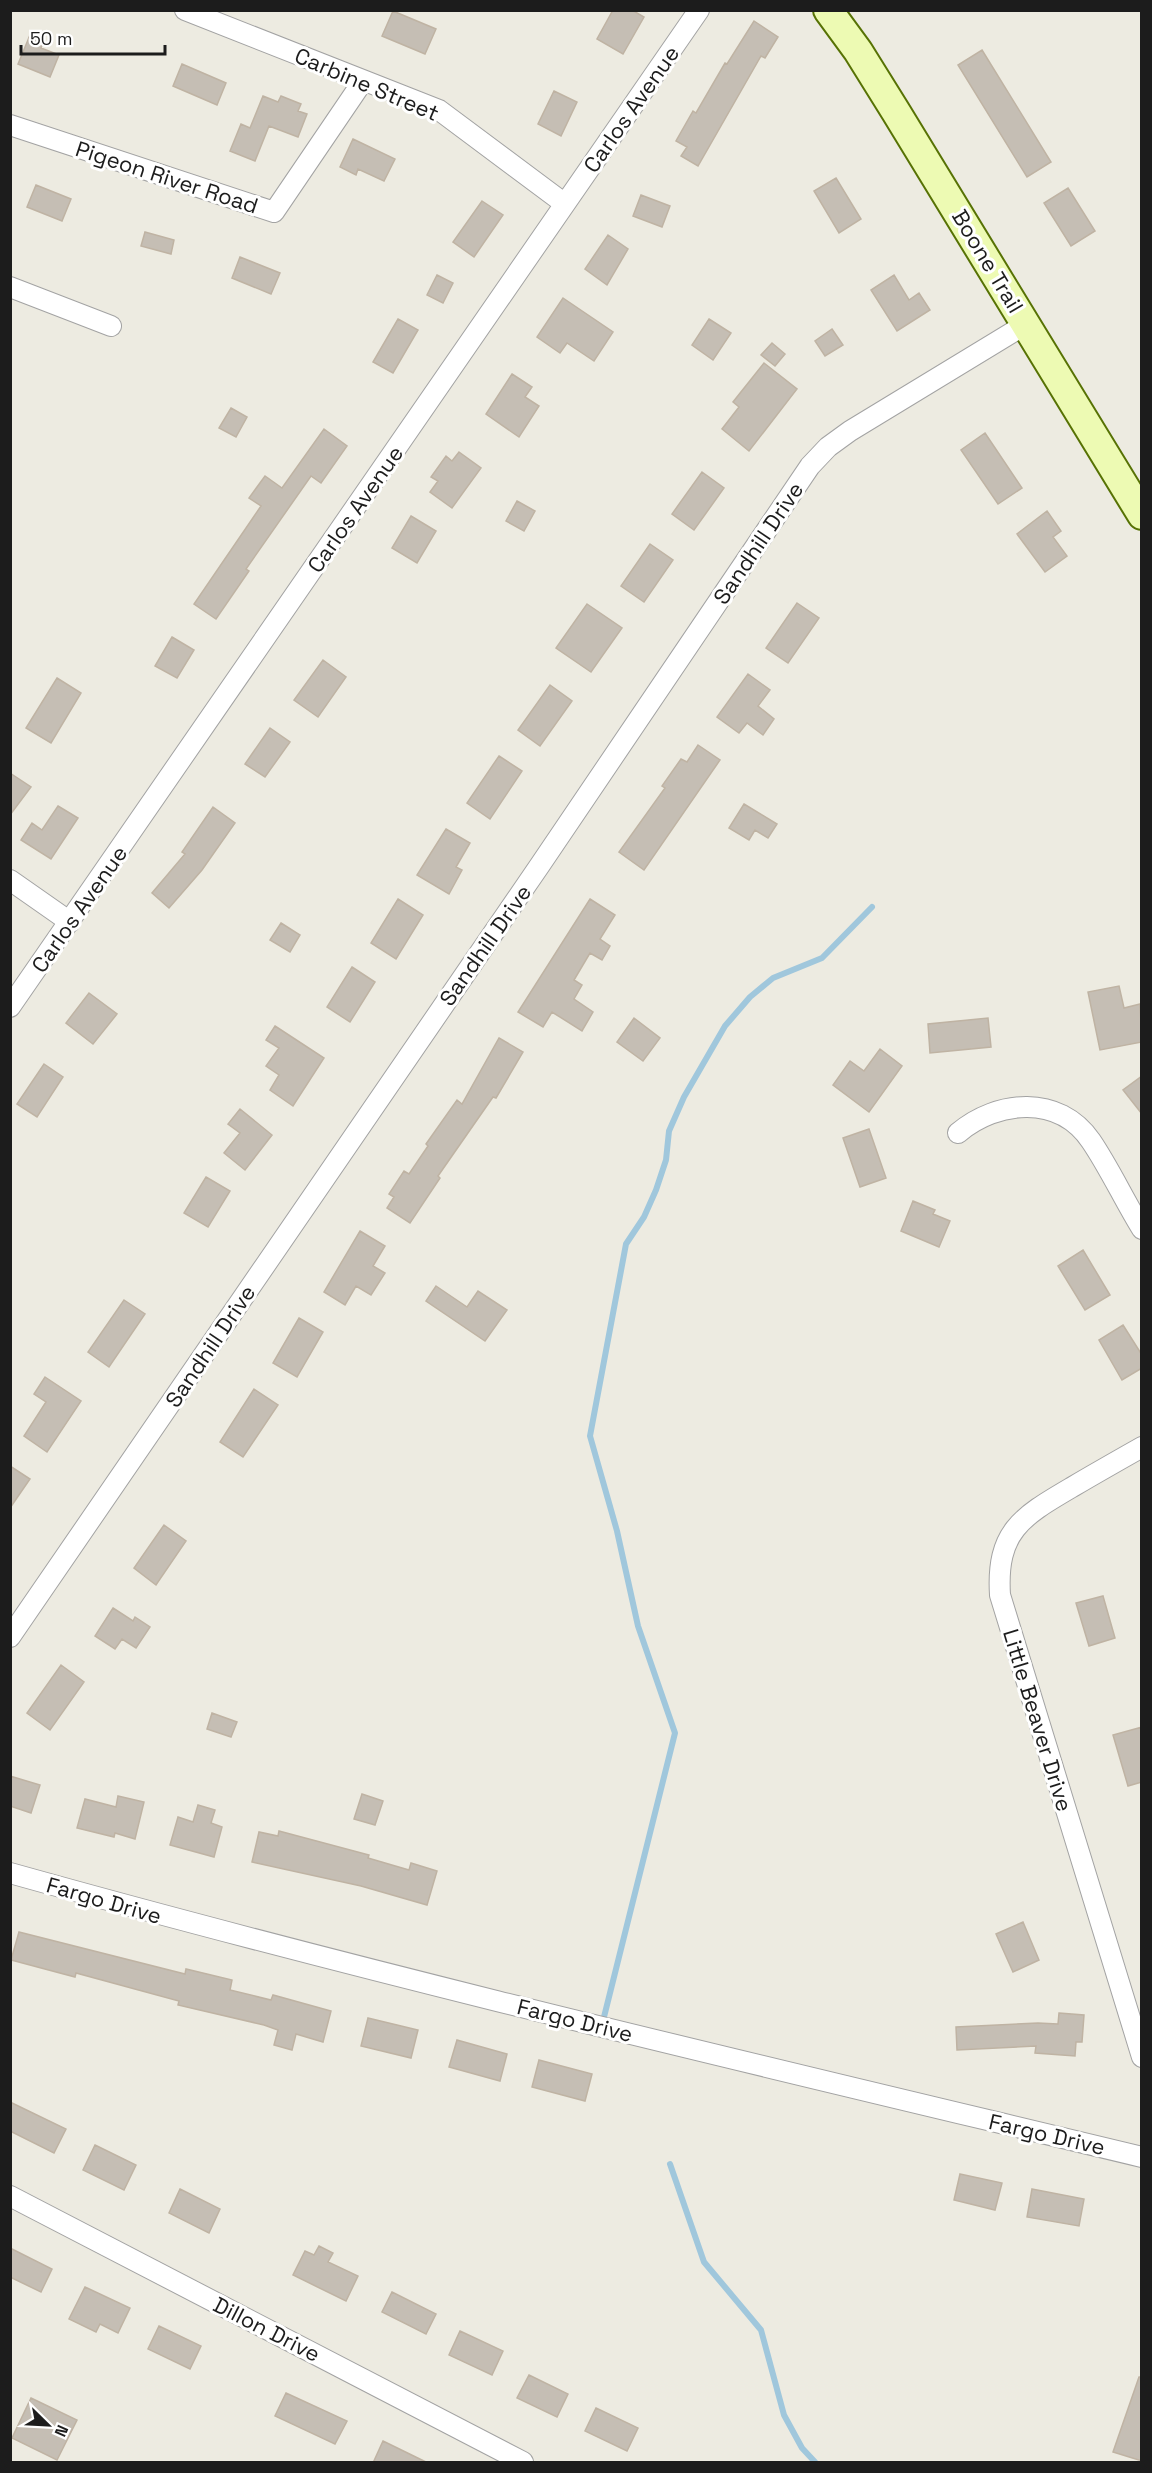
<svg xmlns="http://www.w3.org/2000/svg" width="1152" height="2473" font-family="'Space Grotesk',sans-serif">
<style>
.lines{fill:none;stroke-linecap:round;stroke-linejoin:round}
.stream{stroke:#a0c7dc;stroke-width:6}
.building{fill:#c5beb4;stroke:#bfb3a3;stroke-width:1.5}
.street-casing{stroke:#a3a3a3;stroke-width:22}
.secondary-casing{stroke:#577204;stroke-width:32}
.street{stroke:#fff;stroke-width:20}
.secondary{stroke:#edfab3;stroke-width:28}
.labels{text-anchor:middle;stroke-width:6;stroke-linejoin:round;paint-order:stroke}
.street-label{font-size:22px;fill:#1c1c1c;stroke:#fff}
</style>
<rect width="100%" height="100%" fill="#edebe1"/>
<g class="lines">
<path class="stream" d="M 604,2017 L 675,1733 L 638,1626 L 617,1531 L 590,1436 L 626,1244 L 644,1217 L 656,1190 L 666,1160 L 669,1131 L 684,1097 L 725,1026 L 750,997 L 773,978 L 822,958 L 872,907
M 670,2164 L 704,2262 L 761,2330 L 784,2415 L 802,2448 L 815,2462"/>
</g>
<path class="building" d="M 613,10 L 632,10 L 644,17 L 623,54 L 597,39 Z
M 393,11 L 436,29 L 425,54 L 382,36 Z
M 754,21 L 778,37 L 765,58 L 761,56 L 698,166 L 681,156 L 687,147 L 676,141 L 693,111 L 696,113 L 725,63 L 727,64 Z
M 30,35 L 43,41 L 41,48 L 59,55 L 50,77 L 18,64 Z
M 982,50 L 1051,162 L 1027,177 L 958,65 Z
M 182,64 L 226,83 L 217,105 L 173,86 Z
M 554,91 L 577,102 L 561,136 L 538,124 Z
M 263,96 L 278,102 L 281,96 L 301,104 L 298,111 L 307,114 L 298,137 L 269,126 L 255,161 L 230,151 L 241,124 L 250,128 Z
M 353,139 L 395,159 L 384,181 L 358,169 L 356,175 L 340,167 Z
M 836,178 L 861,219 L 839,233 L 814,191 Z
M 36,185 L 71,199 L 62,221 L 27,207 Z
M 1068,188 L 1095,231 L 1071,246 L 1044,203 Z
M 641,195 L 670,206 L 662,227 L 633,216 Z
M 482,201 L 503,215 L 474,257 L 453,242 Z
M 145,232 L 174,240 L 171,254 L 141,246 Z
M 608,235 L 628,249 L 607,285 L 585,269 Z
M 240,257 L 280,273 L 271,294 L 232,278 Z
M 437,275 L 453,283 L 443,303 L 427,295 Z
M 894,275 L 909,300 L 919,293 L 930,310 L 897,331 L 871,290 Z
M 563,298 L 613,332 L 594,361 L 567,343 L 560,353 L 537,337 Z
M 398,319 L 418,330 L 393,373 L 373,362 Z
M 709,319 L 731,333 L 713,360 L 692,345 Z
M 832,329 L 843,345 L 825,356 L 815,341 Z
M 772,343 L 785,354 L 775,366 L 761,355 Z
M 764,363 L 797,389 L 749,451 L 722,429 L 739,407 L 733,402 Z
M 512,374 L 532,387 L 525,397 L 539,406 L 519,437 L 486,414 Z
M 231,408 L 247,417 L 236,437 L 219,428 Z
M 324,429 L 347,446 L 321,483 L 311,476 L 246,569 L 249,571 L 216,619 L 194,604 L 261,506 L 249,498 L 265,476 L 282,488 Z
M 985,433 L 1022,488 L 998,504 L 961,450 Z
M 459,452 L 481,468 L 452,508 L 430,492 L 438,481 L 431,477 L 446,456 L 452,461 Z
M 702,472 L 724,488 L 694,530 L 672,514 Z
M 517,501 L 535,511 L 524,531 L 506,521 Z
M 1047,511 L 1061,531 L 1053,537 L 1067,556 L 1045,572 L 1017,534 Z
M 411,516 L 436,531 L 417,563 L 392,548 Z
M 650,544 L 673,560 L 644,602 L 621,586 Z
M 797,603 L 819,618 L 788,663 L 766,648 Z
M 587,604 L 622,628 L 591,672 L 556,648 Z
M 172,637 L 194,650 L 177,678 L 155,666 Z
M 323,660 L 346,677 L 318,717 L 294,700 Z
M 748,674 L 770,690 L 758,706 L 774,719 L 763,735 L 747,723 L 739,733 L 717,717 Z
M 57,678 L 81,693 L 51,743 L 26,728 Z
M 550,685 L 572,701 L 540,746 L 518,730 Z
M 270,728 L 290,742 L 265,777 L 245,764 Z
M 698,745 L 720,760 L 644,870 L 619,852 L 665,788 L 662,786 L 681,759 L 687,762 Z
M 499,756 L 522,771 L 490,819 L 467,803 Z
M 10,773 L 31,787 L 10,815 Z
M 744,804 L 777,824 L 768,838 L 755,830 L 749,840 L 729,828 Z
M 58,806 L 78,818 L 51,859 L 21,840 L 32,823 L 42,830 Z
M 213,807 L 235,823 L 202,870 L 169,908 L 152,893 L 185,854 L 182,852 Z
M 446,829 L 470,843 L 456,867 L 462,870 L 449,894 L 417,875 Z
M 398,899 L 423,915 L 396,959 L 371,943 Z
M 590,899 L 615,915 L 600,939 L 610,946 L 602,960 L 590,953 L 574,980 L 582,985 L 574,999 L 593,1012 L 582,1031 L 552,1012 L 543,1027 L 518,1012 Z
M 281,923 L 300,935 L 290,952 L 270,940 Z
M 352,967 L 375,982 L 350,1022 L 327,1007 Z
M 1119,986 L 1124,1008 L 1140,1004 L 1142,1042 L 1100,1050 L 1088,992 Z
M 89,993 L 117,1014 L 93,1044 L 66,1023 Z
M 634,1018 L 660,1038 L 643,1061 L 617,1042 Z
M 988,1018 L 991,1047 L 930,1053 L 928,1024 Z
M 275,1026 L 324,1058 L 293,1106 L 270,1090 L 279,1075 L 266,1066 L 279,1048 L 266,1040 Z
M 499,1038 L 523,1052 L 496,1098 L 493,1097 L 438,1176 L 440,1178 L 410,1223 L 387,1208 L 394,1197 L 389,1194 L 404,1171 L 409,1174 L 428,1146 L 426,1144 L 457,1100 L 462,1104 Z
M 880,1049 L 902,1066 L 869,1112 L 833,1085 L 850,1061 L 864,1071 Z
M 44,1064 L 63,1077 L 37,1117 L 17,1104 Z
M 1142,1076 L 1142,1114 L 1123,1090 Z
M 240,1109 L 272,1135 L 245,1170 L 224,1153 L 240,1133 L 228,1124 Z
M 869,1129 L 886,1178 L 860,1187 L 843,1138 Z
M 206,1177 L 230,1191 L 208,1227 L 184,1213 Z
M 913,1201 L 935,1210 L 933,1214 L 950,1221 L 939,1247 L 901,1231 Z
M 360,1231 L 385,1246 L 373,1266 L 385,1273 L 371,1295 L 356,1286 L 345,1305 L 324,1292 Z
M 1083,1250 L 1110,1295 L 1085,1310 L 1058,1266 Z
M 436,1286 L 467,1307 L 478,1291 L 507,1310 L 485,1341 L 426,1301 Z
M 124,1300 L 145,1314 L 109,1367 L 88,1352 Z
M 299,1318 L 323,1332 L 297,1377 L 273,1363 Z
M 1123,1325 L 1142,1355 L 1142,1368 L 1122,1380 L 1099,1340 Z
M 45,1377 L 81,1401 L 47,1452 L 24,1436 L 46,1402 L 34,1394 Z
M 254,1389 L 278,1405 L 243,1457 L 220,1442 Z
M 10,1466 L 30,1479 L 10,1508 Z
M 164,1525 L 186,1541 L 156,1585 L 134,1568 Z
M 1103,1596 L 1115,1638 L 1089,1646 L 1076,1603 Z
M 113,1608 L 133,1621 L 135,1617 L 150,1627 L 136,1648 L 122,1639 L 115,1649 L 95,1636 Z
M 61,1665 L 84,1682 L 50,1730 L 27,1713 Z
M 212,1713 L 237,1722 L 231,1737 L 207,1729 Z
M 1142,1727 L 1142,1782 L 1128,1786 L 1113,1735 Z
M 10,1776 L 40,1785 L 31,1813 L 10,1806 Z
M 362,1794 L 383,1801 L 375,1825 L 354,1819 Z
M 118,1796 L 144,1802 L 135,1839 L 115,1833 L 114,1837 L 77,1828 L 85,1799 L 116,1807 Z
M 198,1805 L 215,1810 L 211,1823 L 222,1827 L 214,1857 L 170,1845 L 178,1817 L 193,1822 Z
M 279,1831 L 369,1855 L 368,1858 L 409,1870 L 411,1863 L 437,1871 L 427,1905 L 361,1886 L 252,1862 L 259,1832 L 278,1836 Z
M 1023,1922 L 1039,1960 L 1013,1972 L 996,1934 Z
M 19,1932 L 185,1974 L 186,1969 L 232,1980 L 230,1990 L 271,2000 L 273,1995 L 331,2011 L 323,2042 L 296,2034 L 292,2050 L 274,2045 L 278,2030 L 264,2025 L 178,2005 L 179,2001 L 76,1973 L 75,1977 L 11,1960 Z
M 1059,2013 L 1084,2015 L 1082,2042 L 1076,2042 L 1075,2056 L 1035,2053 L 1036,2046 L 957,2050 L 956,2027 L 1038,2023 L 1058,2024 Z
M 368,2018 L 418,2030 L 411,2058 L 361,2046 Z
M 457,2040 L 507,2054 L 500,2081 L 449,2067 Z
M 539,2060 L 592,2074 L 585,2101 L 532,2087 Z
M 10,2102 L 66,2129 L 54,2153 L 10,2131 Z
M 95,2145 L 136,2165 L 124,2190 L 83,2170 Z
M 960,2174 L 1002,2183 L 995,2210 L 954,2200 Z
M 180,2189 L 220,2209 L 209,2233 L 169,2213 Z
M 1032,2189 L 1084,2199 L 1079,2226 L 1027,2217 Z
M 319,2246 L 333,2253 L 328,2262 L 358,2276 L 346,2301 L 293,2275 L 305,2251 L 314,2255 Z
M 10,2248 L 52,2269 L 41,2292 L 10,2277 Z
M 85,2287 L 130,2308 L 118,2333 L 100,2324 L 96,2332 L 69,2319 Z
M 392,2292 L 436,2314 L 426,2334 L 382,2312 Z
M 159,2326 L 201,2346 L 190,2369 L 148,2349 Z
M 460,2331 L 503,2351 L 492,2375 L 449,2355 Z
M 529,2375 L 568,2394 L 557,2417 L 517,2398 Z
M 1139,2377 L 1142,2377 L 1142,2461 L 1113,2452 Z
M 286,2393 L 347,2421 L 335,2444 L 275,2416 Z
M 31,2398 L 77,2420 L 57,2460 L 12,2438 Z
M 596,2408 L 638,2428 L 627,2451 L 585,2431 Z
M 383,2441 L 428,2463 L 373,2463 Z"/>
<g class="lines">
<g class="street-casing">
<path id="street" d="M 185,10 L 439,110 L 565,204
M 10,125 L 274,212 L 363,81
M 10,287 L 111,326
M 10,880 L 70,922
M 10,1007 L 699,10
M 958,1133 C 997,1100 1059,1094 1091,1141 C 1110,1169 1124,1200 1142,1229
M 1142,1447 C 1119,1460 1096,1473 1074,1486 C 1023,1516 996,1530 1000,1595 L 1142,2057
M 10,1637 L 540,865 L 810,466 L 828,447 L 850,431 L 1026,324
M 10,1873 C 385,1978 763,2066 1142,2157
M 10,2196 L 523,2462"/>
</g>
<g class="secondary-casing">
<path id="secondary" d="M 828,10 L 858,51 L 896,112 L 1142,515"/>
</g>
<use href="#street" class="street"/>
<use href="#secondary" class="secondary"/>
</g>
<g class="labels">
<g class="street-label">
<text transform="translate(367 84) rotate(23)" y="8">Carbine Street</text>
<text transform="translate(631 109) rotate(-55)" y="8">Carlos Avenue</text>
<text transform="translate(167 177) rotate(18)" y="8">Pigeon River Road</text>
<text transform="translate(988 261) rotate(59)" y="8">Boone Trail</text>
<text transform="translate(355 509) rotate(-55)" y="8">Carlos Avenue</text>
<text transform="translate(758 543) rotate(-56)" y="8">Sandhill Drive</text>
<text transform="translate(79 909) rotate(-55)" y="8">Carlos Avenue</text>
<text transform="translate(485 945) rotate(-55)" y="8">Sandhill Drive</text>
<text transform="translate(210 1346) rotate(-56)" y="8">Sandhill Drive</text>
<text transform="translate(1038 1720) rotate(73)" y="8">Little Beaver Drive</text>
<text transform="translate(104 1900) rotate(16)" y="8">Fargo Drive</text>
<text transform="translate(575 2020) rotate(14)" y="8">Fargo Drive</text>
<text transform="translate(1047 2134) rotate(13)" y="8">Fargo Drive</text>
<text transform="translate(267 2329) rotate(27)" y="8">Dillon Drive</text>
</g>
</g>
<rect width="1152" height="2473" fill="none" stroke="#1c1c1c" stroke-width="24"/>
<g transform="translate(48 2425) rotate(114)" stroke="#ffffff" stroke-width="4.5" paint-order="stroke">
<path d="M0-4.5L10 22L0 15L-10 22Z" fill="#1c1c1c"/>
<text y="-9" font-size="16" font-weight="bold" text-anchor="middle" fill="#1c1c1c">N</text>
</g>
<path d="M21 45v9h144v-9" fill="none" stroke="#1c1c1c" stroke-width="3"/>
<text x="30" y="45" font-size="18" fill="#1c1c1c" stroke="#ffffff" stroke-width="4.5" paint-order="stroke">50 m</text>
</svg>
